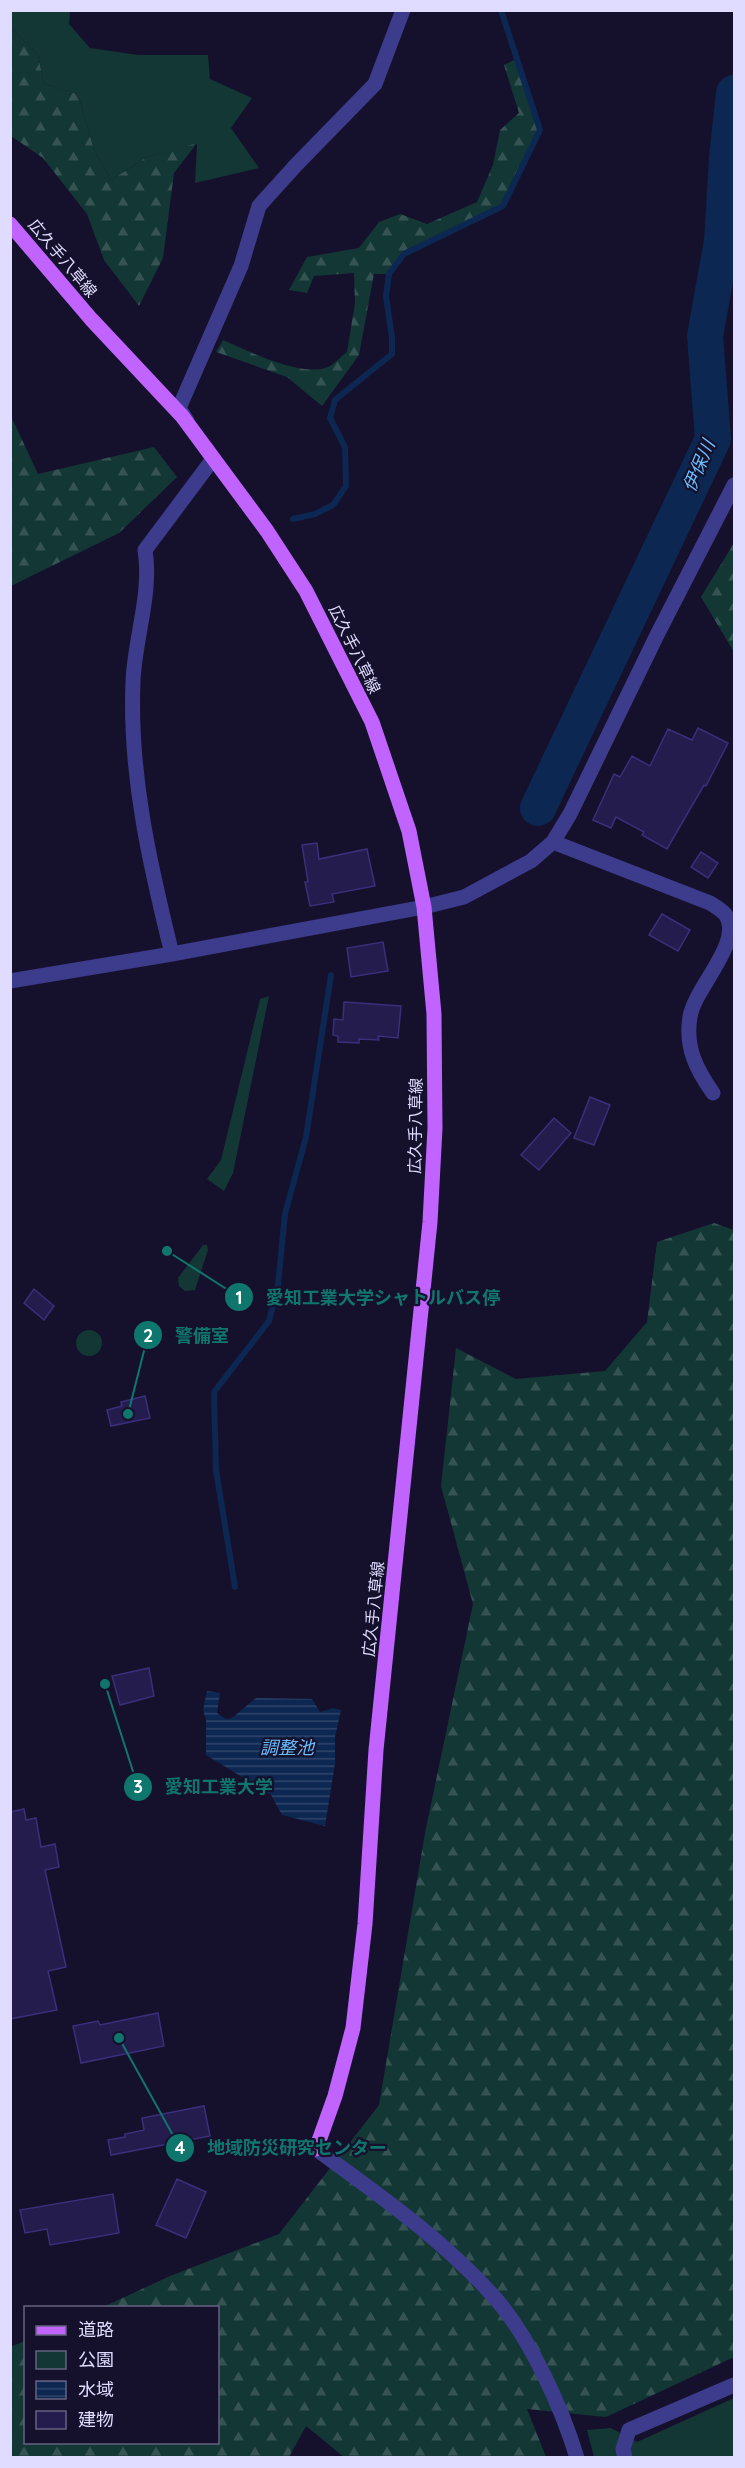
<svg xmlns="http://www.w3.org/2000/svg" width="745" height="2468" font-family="Quicksand,'Noto Sans JP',sans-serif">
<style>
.green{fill:#133735}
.forest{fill:url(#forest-firs)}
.water{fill:url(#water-rules)}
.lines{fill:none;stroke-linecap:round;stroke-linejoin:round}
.stream{stroke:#0c2751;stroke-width:6}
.river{stroke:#0c2751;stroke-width:36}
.building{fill:#251c4e;stroke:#3b2e7b;stroke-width:1.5}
.minor{stroke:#3c3b8c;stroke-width:15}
.major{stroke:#c163ff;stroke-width:15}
.labels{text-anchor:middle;stroke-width:4.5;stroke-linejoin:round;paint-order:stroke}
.street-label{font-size:16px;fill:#dfdcff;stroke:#15112c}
.water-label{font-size:18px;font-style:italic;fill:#6abeff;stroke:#15112c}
.leader{fill:none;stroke:#0f766e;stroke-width:2}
.callout-dot{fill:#0f766e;stroke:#15112c;stroke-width:2}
.mark-label{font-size:18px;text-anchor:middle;font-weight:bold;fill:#fff}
.callout-label{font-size:18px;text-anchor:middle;font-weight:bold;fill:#0f766e;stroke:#15112c;stroke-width:4.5;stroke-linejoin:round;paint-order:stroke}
</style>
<defs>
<pattern id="forest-firs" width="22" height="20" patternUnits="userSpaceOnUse" patternTransform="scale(1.5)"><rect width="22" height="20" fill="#133735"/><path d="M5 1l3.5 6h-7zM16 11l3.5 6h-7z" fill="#355353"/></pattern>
<pattern id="water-rules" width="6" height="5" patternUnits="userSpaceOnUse" patternTransform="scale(1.5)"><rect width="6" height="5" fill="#0c2751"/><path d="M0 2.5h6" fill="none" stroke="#2f466b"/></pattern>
</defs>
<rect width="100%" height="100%" fill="#15112c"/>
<path class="green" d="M 11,11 L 70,11 L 69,24 L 90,48 L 138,55 L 208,55 L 210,79 L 252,98 L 231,128 L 259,168 L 195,183 L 197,144 L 147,157 L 111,180 L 94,150 L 78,94 L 44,84 L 38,55 L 11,28 Z
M 269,996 L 233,1173 L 224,1191 L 207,1179 L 221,1160 L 260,999 Z
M 203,1245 L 207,1245 L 208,1250 L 195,1290 L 185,1291 L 179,1286 L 178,1278 Z
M76 1343a13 13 0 1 1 26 0a13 13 0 1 1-26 0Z
M 734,2398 L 734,2457 L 594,2457 L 587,2430 L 611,2428 L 637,2442 Z"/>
<path class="forest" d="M 11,28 L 38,55 L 44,84 L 78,94 L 94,150 L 111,180 L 147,157 L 197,143 L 174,173 L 163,258 L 139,306 L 104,260 L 87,214 L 43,158 L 11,136 Z
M 518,58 L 540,130 L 503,206 L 404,253 L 389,274 L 374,274 L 359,355 L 322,406 L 287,377 L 216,352 L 223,340 C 248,351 302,378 328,367 C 335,364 341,356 347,352 L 355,303 L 354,273 L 314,276 L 307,293 L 289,290 L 307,257 L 359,248 L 379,222 L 400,214 L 427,224 L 477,202 L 493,165 L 500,130 L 519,113 L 504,65 Z
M 10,414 L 38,474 L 154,447 L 177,477 L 119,533 L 11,586 Z
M 734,543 L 734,652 L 701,597 Z
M 714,1223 L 734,1230 L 734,2357 L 606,2417 L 527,2409 L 546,2457 L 344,2457 L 306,2426 L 289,2457 L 11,2458 L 10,2347 L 25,2341 L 26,2442 L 218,2442 L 218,2308 L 103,2307 L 170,2276 L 279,2234 L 379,2105 L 425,1833 L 473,1604 L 441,1486 L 456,1348 L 516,1379 L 605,1371 L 647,1322 L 657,1242 Z"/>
<path class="water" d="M 207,1691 L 220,1693 L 217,1713 L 226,1719 L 232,1718 L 256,1698 L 312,1699 L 320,1712 L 333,1708 L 341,1710 L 335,1737 L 335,1764 L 325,1826 L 282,1815 L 271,1795 L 206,1755 L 206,1720 L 203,1710 Z"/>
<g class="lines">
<path class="stream" d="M 293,519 L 315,514 L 333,505 L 346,486 L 345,447 L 330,418 L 335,400 L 392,354 L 392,338 L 386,296 L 389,274 L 404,254 L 503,206 L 540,130 L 501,10
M 235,1587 L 216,1470 L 214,1392 L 269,1321 L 278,1285 L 285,1214 L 306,1137 L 331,975"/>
<path class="river" d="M 538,808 L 713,439 L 705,336 L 722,241 L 727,158 L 734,93"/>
</g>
<path class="building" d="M 698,728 L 728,743 L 706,786 L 704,785 L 667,849 L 642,835 L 644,832 L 616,817 L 611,828 L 593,820 L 614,774 L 620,777 L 632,756 L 650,766 L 668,729 L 692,740 Z
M 317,843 L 319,859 L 367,849 L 375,886 L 332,894 L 334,902 L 310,906 L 305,882 L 308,882 L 302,845 Z
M 701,852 L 718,863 L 708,878 L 691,867 Z
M 662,914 L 690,930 L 678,951 L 649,935 Z
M 383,942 L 388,971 L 351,977 L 347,948 Z
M 344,1002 L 401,1006 L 398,1038 L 378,1036 L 379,1040 L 359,1039 L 359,1043 L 338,1042 L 338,1036 L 333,1035 L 334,1019 L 343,1020 Z
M 590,1097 L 610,1105 L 594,1145 L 574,1138 Z
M 554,1118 L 571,1133 L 539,1170 L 521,1155 Z
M 34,1289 L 54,1306 L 44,1320 L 24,1303 Z
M 145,1396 L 150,1418 L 111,1426 L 107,1410 L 122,1406 L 121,1402 Z
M 149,1668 L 154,1696 L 120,1705 L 112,1676 Z
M 24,1809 L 26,1820 L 36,1818 L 41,1847 L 55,1844 L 59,1867 L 45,1870 L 66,1967 L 48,1971 L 57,2010 L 10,2019 L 10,1812 Z
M 158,2013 L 164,2046 L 81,2063 L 73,2026 L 98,2021 L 100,2025 Z
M 204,2106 L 210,2136 L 111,2155 L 108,2140 L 125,2137 L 125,2134 L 144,2130 L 142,2118 Z
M 177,2179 L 206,2192 L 186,2238 L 156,2225 Z
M 113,2194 L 119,2233 L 50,2245 L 47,2229 L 25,2233 L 20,2210 Z"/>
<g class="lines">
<path class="minor" d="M 187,421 L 179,408 L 241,266 L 259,206 L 296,165 L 375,84 L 403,10
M 553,842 L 710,903 C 715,906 721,910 725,914 C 745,941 694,988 690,1017 C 685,1047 696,1069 713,1093
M 172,954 C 150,865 129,774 133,681 C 135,637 152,593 145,550 L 213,459 L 206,448
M 10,981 L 172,954 L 424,907 L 464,897 L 531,861 L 553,842 L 570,814 L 657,635 L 734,485
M 316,2149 C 379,2195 444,2240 496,2299 C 530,2338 562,2408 577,2458
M 625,2458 L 623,2449 L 629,2430 L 734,2385"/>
<path class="major" d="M 10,224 L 91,319 L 182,416 L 267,531 L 306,591 L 372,722 L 409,831 L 424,907 L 434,1014 L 435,1128 L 430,1222 L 376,1750 L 365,1924 L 353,2028 L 335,2096 L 316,2149"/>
</g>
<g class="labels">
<g class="street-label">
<text transform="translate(63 258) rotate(50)" y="6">広久手八草線</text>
<text transform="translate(355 649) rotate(64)" y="6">広久手八草線</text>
<text transform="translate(415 1126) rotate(-89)" y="6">広久手八草線</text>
<text transform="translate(373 1609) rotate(-84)" y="6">広久手八草線</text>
</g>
<g class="water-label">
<text transform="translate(699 466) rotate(-67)" y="6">伊保川</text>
<text x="287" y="1754">調整池</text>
</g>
</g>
<path class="leader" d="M167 1251L239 1297M128 1414L148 1335M105 1684L138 1787M119 2038L180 2148"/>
<g class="callout-dot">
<circle cx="167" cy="1251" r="6"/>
<circle cx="128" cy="1414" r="6"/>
<circle cx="105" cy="1684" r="6"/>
<circle cx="119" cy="2038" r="6"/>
<circle cx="239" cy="1297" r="15"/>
<circle cx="148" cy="1335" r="15"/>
<circle cx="138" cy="1787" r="15"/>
<circle cx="180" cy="2148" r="15"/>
</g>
<g class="mark-label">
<text x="239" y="1304">1</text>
<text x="148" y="1342">2</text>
<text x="138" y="1793">3</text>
<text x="180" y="2154">4</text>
</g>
<g class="callout-label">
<text x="383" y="1304">愛知工業大学シャトルバス停</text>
<text x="202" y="1342">警備室</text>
<text x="219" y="1793">愛知工業大学</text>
<text x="297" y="2154">地域防災研究センター</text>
</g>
<rect width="745" height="2468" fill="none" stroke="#dfdcff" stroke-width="24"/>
<rect x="24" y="2306" width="195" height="138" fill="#15112c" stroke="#666280" stroke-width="1.5"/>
<rect x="36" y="2326" width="30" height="9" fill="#c163ff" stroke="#666280" stroke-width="1.5"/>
<text x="78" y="2336" font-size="18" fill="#dfdcff">道路</text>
<rect x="36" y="2351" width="30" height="18" fill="#133735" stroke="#666280" stroke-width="1.5"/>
<text x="78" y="2366" font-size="18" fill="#dfdcff">公園</text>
<rect x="36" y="2381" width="30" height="18" fill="url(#water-rules)" stroke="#666280" stroke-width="1.5"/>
<text x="78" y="2396" font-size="18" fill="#dfdcff">水域</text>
<rect x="36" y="2411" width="30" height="18" fill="#251c4e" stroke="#666280" stroke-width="1.5"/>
<text x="78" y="2426" font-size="18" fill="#dfdcff">建物</text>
</svg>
